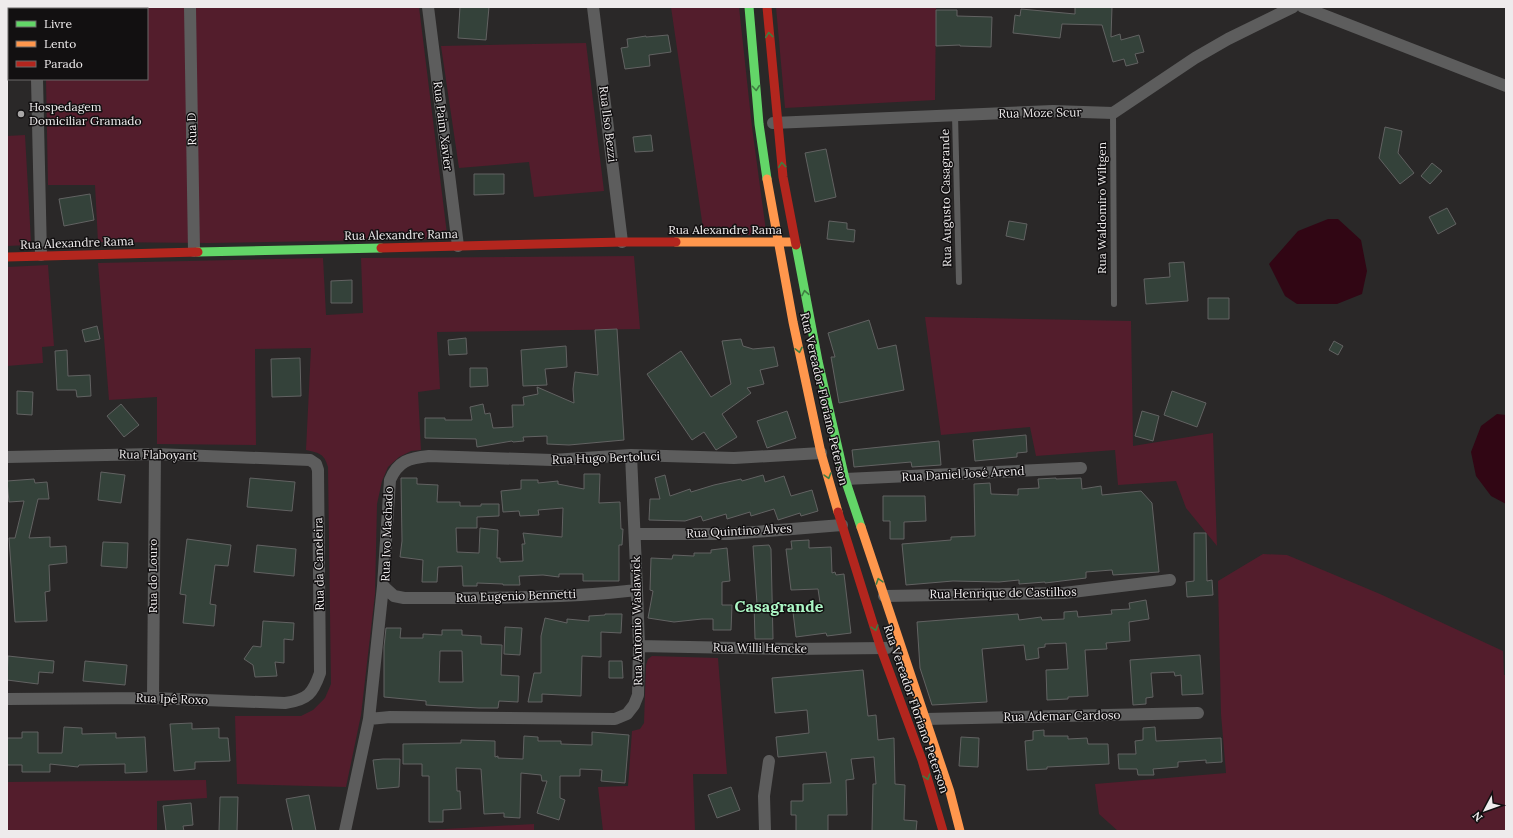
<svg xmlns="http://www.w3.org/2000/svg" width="1513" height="838" font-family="Lora,serif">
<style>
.green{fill:#531d2c}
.water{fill:#310614}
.building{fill:#34423a;stroke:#626262;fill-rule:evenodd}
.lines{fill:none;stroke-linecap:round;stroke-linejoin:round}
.lane{stroke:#5d5d5d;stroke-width:6}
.street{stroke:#5d5d5d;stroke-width:12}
.fast{stroke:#63d668;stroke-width:9}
.slow{stroke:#ff974d;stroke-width:9}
.jam{stroke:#b3261e;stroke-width:9}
.oneway{stroke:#3f7d41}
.poi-dot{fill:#a9a7a7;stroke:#121011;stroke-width:1.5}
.labels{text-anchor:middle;stroke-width:3;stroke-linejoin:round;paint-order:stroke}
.poi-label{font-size:12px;fill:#eeebec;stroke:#121011;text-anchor:start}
.street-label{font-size:12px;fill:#eeebec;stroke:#121011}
.district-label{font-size:16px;font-weight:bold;fill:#acf7c5;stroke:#121011}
</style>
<rect width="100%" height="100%" fill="#2a2828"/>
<path class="green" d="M 114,7 L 419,7 L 447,234 L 441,239 L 209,243 L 98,242 L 95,185 L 48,185 L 46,79 L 147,79 L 147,9 L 81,9 Z
M 671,7 L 739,7 L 752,127 L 766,231 L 761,235 L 704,235 Z
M 776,7 L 936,7 L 935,100 L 785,108 Z
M 586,43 L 604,191 L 534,197 L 529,162 L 459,168 L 441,46 Z
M 25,135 L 31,242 L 28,245 L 7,246 L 7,136 Z
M 634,256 L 640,329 L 437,332 L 440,389 L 418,392 L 421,450 L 411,451 L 399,457 L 388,467 L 382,481 L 377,504 L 375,594 L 361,715 L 346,787 L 237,784 L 235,716 L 301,716 L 313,710 L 325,698 L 331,684 L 328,467 C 324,453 319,453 306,450 L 311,348 L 255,349 L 256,445 L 157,444 L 157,397 L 109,400 L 98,263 L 323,258 L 326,315 L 363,313 L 361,258 Z
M 48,265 L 54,346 L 42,347 L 43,363 L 7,366 L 7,267 Z
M 925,317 L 1131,321 L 1133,446 L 1213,433 L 1217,546 L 1186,508 L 1176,481 L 1118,485 L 1115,450 L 1036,456 L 1030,427 L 941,435 Z
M 1263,554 L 1287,555 L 1380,594 L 1503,651 L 1504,675 L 1506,675 L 1506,831 L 1118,831 L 1099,814 L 1095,784 L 1226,773 L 1221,714 L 1218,581 Z
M 652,656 L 718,658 L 727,774 L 693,774 L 695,831 L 603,831 L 598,787 L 628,786 L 632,731 L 640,729 L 644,723 L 646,665 L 648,659 Z
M 206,780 L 207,798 L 157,801 L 157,831 L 7,831 L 7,782 Z
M 534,824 L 534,831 L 411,831 Z"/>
<path class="water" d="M 1328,219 L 1338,219 L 1361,240 L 1367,271 L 1362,294 L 1337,304 L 1297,304 L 1285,296 L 1269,264 L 1298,231 Z
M 1497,414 L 1506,415 L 1506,504 L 1491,496 L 1476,476 L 1471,452 L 1481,426 Z"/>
<path class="building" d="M 460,7 L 489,7 L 486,40 L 458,38 Z
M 1075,7 L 1112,7 L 1111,37 L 1120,34 L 1121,40 L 1139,35 L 1144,52 L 1135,54 L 1138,63 L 1126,66 L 1124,59 L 1113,62 L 1102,25 L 1062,24 L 1060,38 L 1013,33 L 1015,15 L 1020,16 L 1021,9 L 1075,14 Z
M 936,10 L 957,10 L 957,16 L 992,17 L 991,47 L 960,46 L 960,45 L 936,46 Z
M 668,35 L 671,52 L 649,55 L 650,66 L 625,69 L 621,48 L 628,47 L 627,39 L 646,36 L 646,37 Z
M 1385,127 L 1402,131 L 1398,153 L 1414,173 L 1400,184 L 1379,158 Z
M 651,135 L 653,151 L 635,152 L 633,137 Z
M 826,149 L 836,197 L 815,202 L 805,153 Z
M 1432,163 L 1442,171 L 1430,184 L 1421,176 Z
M 474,174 L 504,174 L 504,194 L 474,195 Z
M 90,194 L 94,220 L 64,226 L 59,199 Z
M 1447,208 L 1456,224 L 1438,234 L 1429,217 Z
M 829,221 L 847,223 L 847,229 L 855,230 L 854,242 L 827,239 Z
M 1009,221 L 1027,224 L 1024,240 L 1006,236 Z
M 1184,262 L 1188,301 L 1146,304 L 1144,279 L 1170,277 L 1169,263 Z
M 352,280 L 352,303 L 331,303 L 331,281 Z
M 1208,298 L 1229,298 L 1229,319 L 1208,319 Z
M 869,320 L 878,349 L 896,345 L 904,390 L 839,403 L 831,357 L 835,357 L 828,333 Z
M 97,326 L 100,339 L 85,342 L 82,330 Z
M 617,329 L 624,440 L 569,445 L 547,444 L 547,436 L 523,437 L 524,441 L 513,442 L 512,441 L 477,447 L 476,439 L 425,438 L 425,418 L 445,418 L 445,420 L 472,420 L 470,407 L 483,404 L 485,414 L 490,413 L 493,428 L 513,427 L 512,405 L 524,405 L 523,397 L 538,394 L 537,387 L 574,403 L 573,389 L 575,372 L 598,375 L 595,330 Z
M 466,338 L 467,354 L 449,355 L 448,340 Z
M 741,339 L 743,346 L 753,349 L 774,347 L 778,366 L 760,370 L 764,384 L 747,388 L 751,393 L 722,414 L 737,437 L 716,450 L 704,432 L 692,440 L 647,374 L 681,351 L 711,397 L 731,384 L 722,341 Z
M 1334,341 L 1343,346 L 1338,355 L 1329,350 Z
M 566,346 L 567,367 L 545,369 L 547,385 L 523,386 L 521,350 Z
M 67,350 L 68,376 L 90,375 L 91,396 L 77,397 L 76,390 L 57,390 L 55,351 Z
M 300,358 L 301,396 L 272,397 L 271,359 Z
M 470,368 L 487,368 L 488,386 L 470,387 Z
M 17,391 L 33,392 L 32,415 L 17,414 Z
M 1172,391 L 1206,403 L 1197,427 L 1164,415 Z
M 121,404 L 139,425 L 124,437 L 107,416 Z
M 787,411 L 796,438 L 767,448 L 757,421 Z
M 1142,411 L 1159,416 L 1153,441 L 1135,436 Z
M 1026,435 L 1027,452 L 1017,453 L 1017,457 L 975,461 L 973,440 Z
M 939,441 L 941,465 L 912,467 L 911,462 L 854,467 L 852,450 Z
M 101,472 L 125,475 L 121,503 L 98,500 Z
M 584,474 L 600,474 L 599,503 L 620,502 L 621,529 L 623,529 L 622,545 L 619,545 L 619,581 L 583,581 L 583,574 L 559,574 L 559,577 L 543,575 L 519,576 L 520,585 L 503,585 L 503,584 L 477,583 L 477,586 L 463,586 L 462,566 L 438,567 L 437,582 L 422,582 L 423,560 L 400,557 L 402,541 L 401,478 L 417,478 L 417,484 L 438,485 L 437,502 L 460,502 L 460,506 L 481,506 L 481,504 L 499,504 L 499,516 L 477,517 L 477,528 L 456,528 L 457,552 L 479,553 L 480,528 L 498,530 L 497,558 L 500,558 L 500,562 L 523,561 L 522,544 L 525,544 L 523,533 L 562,537 L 563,508 L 538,510 L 539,515 L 520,516 L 519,511 L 503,512 L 501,491 L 521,489 L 521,480 L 538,480 L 538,483 L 558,481 L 558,484 L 584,489 Z
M 665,475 L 670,496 L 690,489 L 691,492 L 714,485 L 741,479 L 742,481 L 763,475 L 765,482 L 784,476 L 791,496 L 812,490 L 818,511 L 801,516 L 800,513 L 778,520 L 774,509 L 751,516 L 750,512 L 727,519 L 726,514 L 703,521 L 701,516 L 685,521 L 649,520 L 650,499 L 660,499 L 655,478 Z
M 250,478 L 295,482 L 292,511 L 247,507 Z
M 1056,478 L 1056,479 L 1081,478 L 1082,489 L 1101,486 L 1102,495 L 1141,491 L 1152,503 L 1159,572 L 1113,575 L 1112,570 L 1086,572 L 1086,578 L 1045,583 L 1045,582 L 1019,584 L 1019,580 L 999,582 L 953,581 L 906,585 L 902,544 L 951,540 L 951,537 L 975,536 L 974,484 L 990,483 L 991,494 L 1018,495 L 1018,489 L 1039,488 L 1038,479 Z
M 34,479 L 35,483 L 47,482 L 49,499 L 38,499 L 29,538 L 50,537 L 50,547 L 66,546 L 67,563 L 49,565 L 50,591 L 45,592 L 47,621 L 15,622 L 9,538 L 15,538 L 24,501 L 9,502 L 7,481 Z
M 883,496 L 925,496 L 926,521 L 904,522 L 904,539 L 890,539 L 890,521 L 883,521 Z
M 1194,533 L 1206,533 L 1207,581 L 1212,580 L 1213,595 L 1187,597 L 1186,582 L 1194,581 Z
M 187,539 L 231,545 L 228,566 L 215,565 L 210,604 L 216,605 L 214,626 L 183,623 L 186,595 L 180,594 Z
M 809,540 L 809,548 L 831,547 L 832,573 L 835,572 L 836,575 L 844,574 L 851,633 L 827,636 L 826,633 L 796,637 L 793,612 L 821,609 L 818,589 L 791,590 L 786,549 L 792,549 L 791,541 Z
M 103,542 L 128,543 L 127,568 L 101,566 Z
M 257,545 L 296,549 L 294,576 L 254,572 Z
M 769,545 L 771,549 L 773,639 L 755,639 L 754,604 L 757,604 L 753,546 Z
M 727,548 L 730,581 L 722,582 L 722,605 L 732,605 L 731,630 L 713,630 L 713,619 L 702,619 L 674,622 L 648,618 L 653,591 L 650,590 L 651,558 L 672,559 L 673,555 L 694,556 L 694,553 L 711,553 L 711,550 Z
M 1146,600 L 1149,619 L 1129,622 L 1130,641 L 1106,643 L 1107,649 L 1085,650 L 1088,696 L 1068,697 L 1068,699 L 1047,700 L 1046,670 L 1068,669 L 1066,643 L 1045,644 L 1045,647 L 1038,648 L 1039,658 L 1026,660 L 1024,645 L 982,649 L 987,702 L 932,705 L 920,668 L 917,622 L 1018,614 L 1019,620 L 1041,617 L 1042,620 L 1064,619 L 1064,612 L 1077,611 L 1078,617 L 1112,614 L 1111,610 L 1130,609 L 1129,603 Z
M 605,614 L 622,614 L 621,633 L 601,632 L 601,657 L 582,656 L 581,696 L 542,694 L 542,702 L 528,702 L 534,673 L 541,673 L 541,636 L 545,618 L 567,623 L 567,619 L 589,621 L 589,616 L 605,615 Z
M 263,621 L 294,623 L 293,640 L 284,639 L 284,663 L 275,662 L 277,676 L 255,677 L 253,665 L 244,659 L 253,646 L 261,647 Z
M 505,627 L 522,628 L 520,655 L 504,654 Z
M 386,628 L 401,628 L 400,638 L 423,638 L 423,634 L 442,635 L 442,630 L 462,630 L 462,635 L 481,636 L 481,644 L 502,645 L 501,675 L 519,676 L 518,702 L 499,701 L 498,708 L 479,708 L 426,705 L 426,701 L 384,697 L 384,647 ZM 440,651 L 462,651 L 463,682 L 439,682 Z
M 1200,655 L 1203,694 L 1182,695 L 1181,675 L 1175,676 L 1174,672 L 1151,673 L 1153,697 L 1146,698 L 1146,704 L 1133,705 L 1130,660 Z
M 8,656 L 54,661 L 53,673 L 39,672 L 38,684 L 7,680 Z
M 85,661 L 127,665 L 125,685 L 83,681 Z
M 609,661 L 622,661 L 623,678 L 609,678 Z
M 863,670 L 868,716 L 876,715 L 878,740 L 894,738 L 895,784 L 905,785 L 904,820 L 917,821 L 916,831 L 872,831 L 873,784 L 876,784 L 874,757 L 851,759 L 854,779 L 846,780 L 847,815 L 828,815 L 828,831 L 796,831 L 796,815 L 791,815 L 791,801 L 803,801 L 803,784 L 831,783 L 826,752 L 778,757 L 776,737 L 809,733 L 807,710 L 775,713 L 772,678 Z
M 192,723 L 192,729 L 219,728 L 219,738 L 228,738 L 230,761 L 195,762 L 195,769 L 174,771 L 170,724 Z
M 64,727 L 82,728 L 82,734 L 116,733 L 116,738 L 145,737 L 147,772 L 125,773 L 125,764 L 79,765 L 78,767 L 50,764 L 50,772 L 22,772 L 22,765 L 7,765 L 7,738 L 22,738 L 22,732 L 38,732 L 38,753 L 62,753 Z
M 1155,727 L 1156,741 L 1221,738 L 1222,762 L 1206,763 L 1206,760 L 1178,762 L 1178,767 L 1153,769 L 1154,775 L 1138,775 L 1137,769 L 1119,769 L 1118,754 L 1136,754 L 1135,741 L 1143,740 L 1143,728 Z
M 1044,730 L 1044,736 L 1068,736 L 1068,739 L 1087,738 L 1088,744 L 1108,744 L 1109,764 L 1047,767 L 1047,769 L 1027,770 L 1025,741 L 1033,740 L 1033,731 Z
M 592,732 L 629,735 L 625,783 L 601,781 L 602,770 L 580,769 L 580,776 L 560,776 L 560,798 L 565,800 L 559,820 L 537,813 L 547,781 L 542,781 L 541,775 L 521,773 L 520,818 L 504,817 L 504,813 L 484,814 L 481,769 L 456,768 L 457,791 L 460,791 L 461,809 L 443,810 L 443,822 L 429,822 L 429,776 L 422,776 L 422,764 L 403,764 L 403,744 L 461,743 L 461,740 L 495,741 L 495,757 L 498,756 L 498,758 L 523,759 L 524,736 L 538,737 L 538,741 L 561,741 L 561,744 L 592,745 Z
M 961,737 L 979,738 L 978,767 L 959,766 Z
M 383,759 L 400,759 L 399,787 L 377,789 L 373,760 Z
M 731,787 L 740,810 L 717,818 L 708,795 Z
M 309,795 L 316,831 L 293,831 L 286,799 Z
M 220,797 L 238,797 L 237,831 L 219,831 Z
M 191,803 L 193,825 L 183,826 L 184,831 L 166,831 L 163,806 Z"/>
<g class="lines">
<path class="lane" d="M 1113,113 L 1114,304
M 955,115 L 959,282"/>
<path class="street" d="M 34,7 L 34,9
M 190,7 L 194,251
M 428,7 L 458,246
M 593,7 L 622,242
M 1303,7 L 1506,86
M 37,79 L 41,255
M 773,123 L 1053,111 L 1113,113 L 1195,58 L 1228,39 L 1293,7
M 7,457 L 155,454 L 310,460 L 316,464 L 318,470 L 320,673 C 313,693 308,700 285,703 L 153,698 L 7,699
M 845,479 L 1081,468
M 635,534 L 729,534 L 842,525
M 637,590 C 560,599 482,598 404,598 L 394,596 L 383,586 L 390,480 C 398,461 409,458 429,456 L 552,460 L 631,455 L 734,458 L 821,453
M 884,596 L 1064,593 L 1170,580
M 639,646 L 789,649 L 887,648
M 153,698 L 155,454
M 369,719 L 390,717 L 615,719 L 627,714 L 634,705 L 638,695 L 639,646 L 637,590 L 631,455
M 925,719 L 1198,713
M 345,831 L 369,719 L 383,586
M 765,831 L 764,796 L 769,761"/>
<path class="fast" d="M 749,7 L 759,124 L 767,179
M 796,245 L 818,361 L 845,479 L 861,527
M 198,252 L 381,248"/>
<path class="slow" d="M 767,179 L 793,322 L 821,453 L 838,512
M 676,242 L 793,242
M 861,527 L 950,792 L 960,831"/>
<path class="jam" d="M 767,7 L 783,177 L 796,245
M 381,248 L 622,242 L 676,242
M 7,257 L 198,252
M 838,512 L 881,649 L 922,760 L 943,831"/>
</g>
<defs><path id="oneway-chevron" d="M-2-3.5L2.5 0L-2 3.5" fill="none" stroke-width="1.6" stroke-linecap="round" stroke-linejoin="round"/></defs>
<g class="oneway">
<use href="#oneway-chevron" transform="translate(769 35) rotate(-96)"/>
<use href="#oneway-chevron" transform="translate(756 88) rotate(85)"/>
<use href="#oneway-chevron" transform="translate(782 165) rotate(-96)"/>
<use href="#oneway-chevron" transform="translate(805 293) rotate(-101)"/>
<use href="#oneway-chevron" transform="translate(799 350) rotate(78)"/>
<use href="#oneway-chevron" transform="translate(828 476) rotate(74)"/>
<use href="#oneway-chevron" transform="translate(879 581) rotate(-108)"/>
<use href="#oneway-chevron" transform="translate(875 628) rotate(72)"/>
<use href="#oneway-chevron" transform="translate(927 777) rotate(72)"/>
</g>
<circle class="poi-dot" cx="21" cy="114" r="4"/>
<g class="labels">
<g class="poi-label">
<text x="29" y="111">Hospedagem<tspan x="29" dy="14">Domiciliar Gramado</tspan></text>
</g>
<g class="street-label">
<text transform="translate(1040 113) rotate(-1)" y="4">Rua Moze Scur</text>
<text transform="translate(608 124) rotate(83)" y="4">Rua Ilso Bezzi</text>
<text transform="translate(443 126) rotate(83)" y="4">Rua Paim Xavier</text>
<text transform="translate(192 129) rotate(-91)" y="4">Rua D</text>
<text transform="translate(946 198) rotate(-91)" y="4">Rua Augusto Casagrande</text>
<text transform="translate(1102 208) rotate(-90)" y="4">Rua Waldomiro Wiltgen</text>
<text x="725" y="234">Rua Alexandre Rama</text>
<text transform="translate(401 235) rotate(-1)" y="4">Rua Alexandre Rama</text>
<text transform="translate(77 243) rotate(-2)" y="4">Rua Alexandre Rama</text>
<text transform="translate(824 399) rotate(77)" y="4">Rua Vereador Floriano Peterson</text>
<text transform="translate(158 455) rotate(1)" y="4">Rua Flaboyant</text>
<text transform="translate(606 458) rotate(-2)" y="4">Rua Hugo Bertoluci</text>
<text transform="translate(963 474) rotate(-3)" y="4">Rua Daniel José Arend</text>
<text transform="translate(739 531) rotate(-3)" y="4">Rua Quintino Alves</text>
<text transform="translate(387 534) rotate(-88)" y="4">Rua Ivo Machado</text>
<text transform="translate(319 564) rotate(-91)" y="4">Rua da Caneleira</text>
<text transform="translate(153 576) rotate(-90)" y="4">Rua do Louro</text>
<text transform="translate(1003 593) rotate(-1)" y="4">Rua Henrique de Castilhos</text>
<text transform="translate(516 596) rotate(-2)" y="4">Rua Eugenio Bennetti</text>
<text transform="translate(637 621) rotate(-91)" y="4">Rua Antonio Waslawick</text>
<text transform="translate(760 648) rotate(1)" y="4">Rua Willi Hencke</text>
<text transform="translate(172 699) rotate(2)" y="4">Rua Ipê Roxo</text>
<text transform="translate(916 709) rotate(71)" y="4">Rua Vereador Floriano Peterson</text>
<text transform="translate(1062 716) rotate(-1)" y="4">Rua Ademar Cardoso</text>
</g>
<g class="district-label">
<text x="779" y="612">Casagrande</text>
</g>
</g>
<rect width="1513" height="838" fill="none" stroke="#eeebec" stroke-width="16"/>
<rect x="8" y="8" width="140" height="72" fill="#121011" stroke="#6a6869"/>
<rect x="16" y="21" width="20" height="6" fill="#63d668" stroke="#6a6869"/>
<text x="44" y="28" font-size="12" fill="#eeebec">Livre</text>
<rect x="16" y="41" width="20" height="6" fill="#ff974d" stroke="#6a6869"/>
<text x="44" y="48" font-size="12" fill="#eeebec">Lento</text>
<rect x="16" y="61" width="20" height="6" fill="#b3261e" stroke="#6a6869"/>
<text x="44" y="68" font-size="12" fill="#eeebec">Parado</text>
<g transform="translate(1485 810) rotate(229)" stroke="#121011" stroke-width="3" paint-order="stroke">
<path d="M0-3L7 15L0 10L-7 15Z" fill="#eeebec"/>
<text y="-6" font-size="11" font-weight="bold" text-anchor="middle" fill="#eeebec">N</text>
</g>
</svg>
